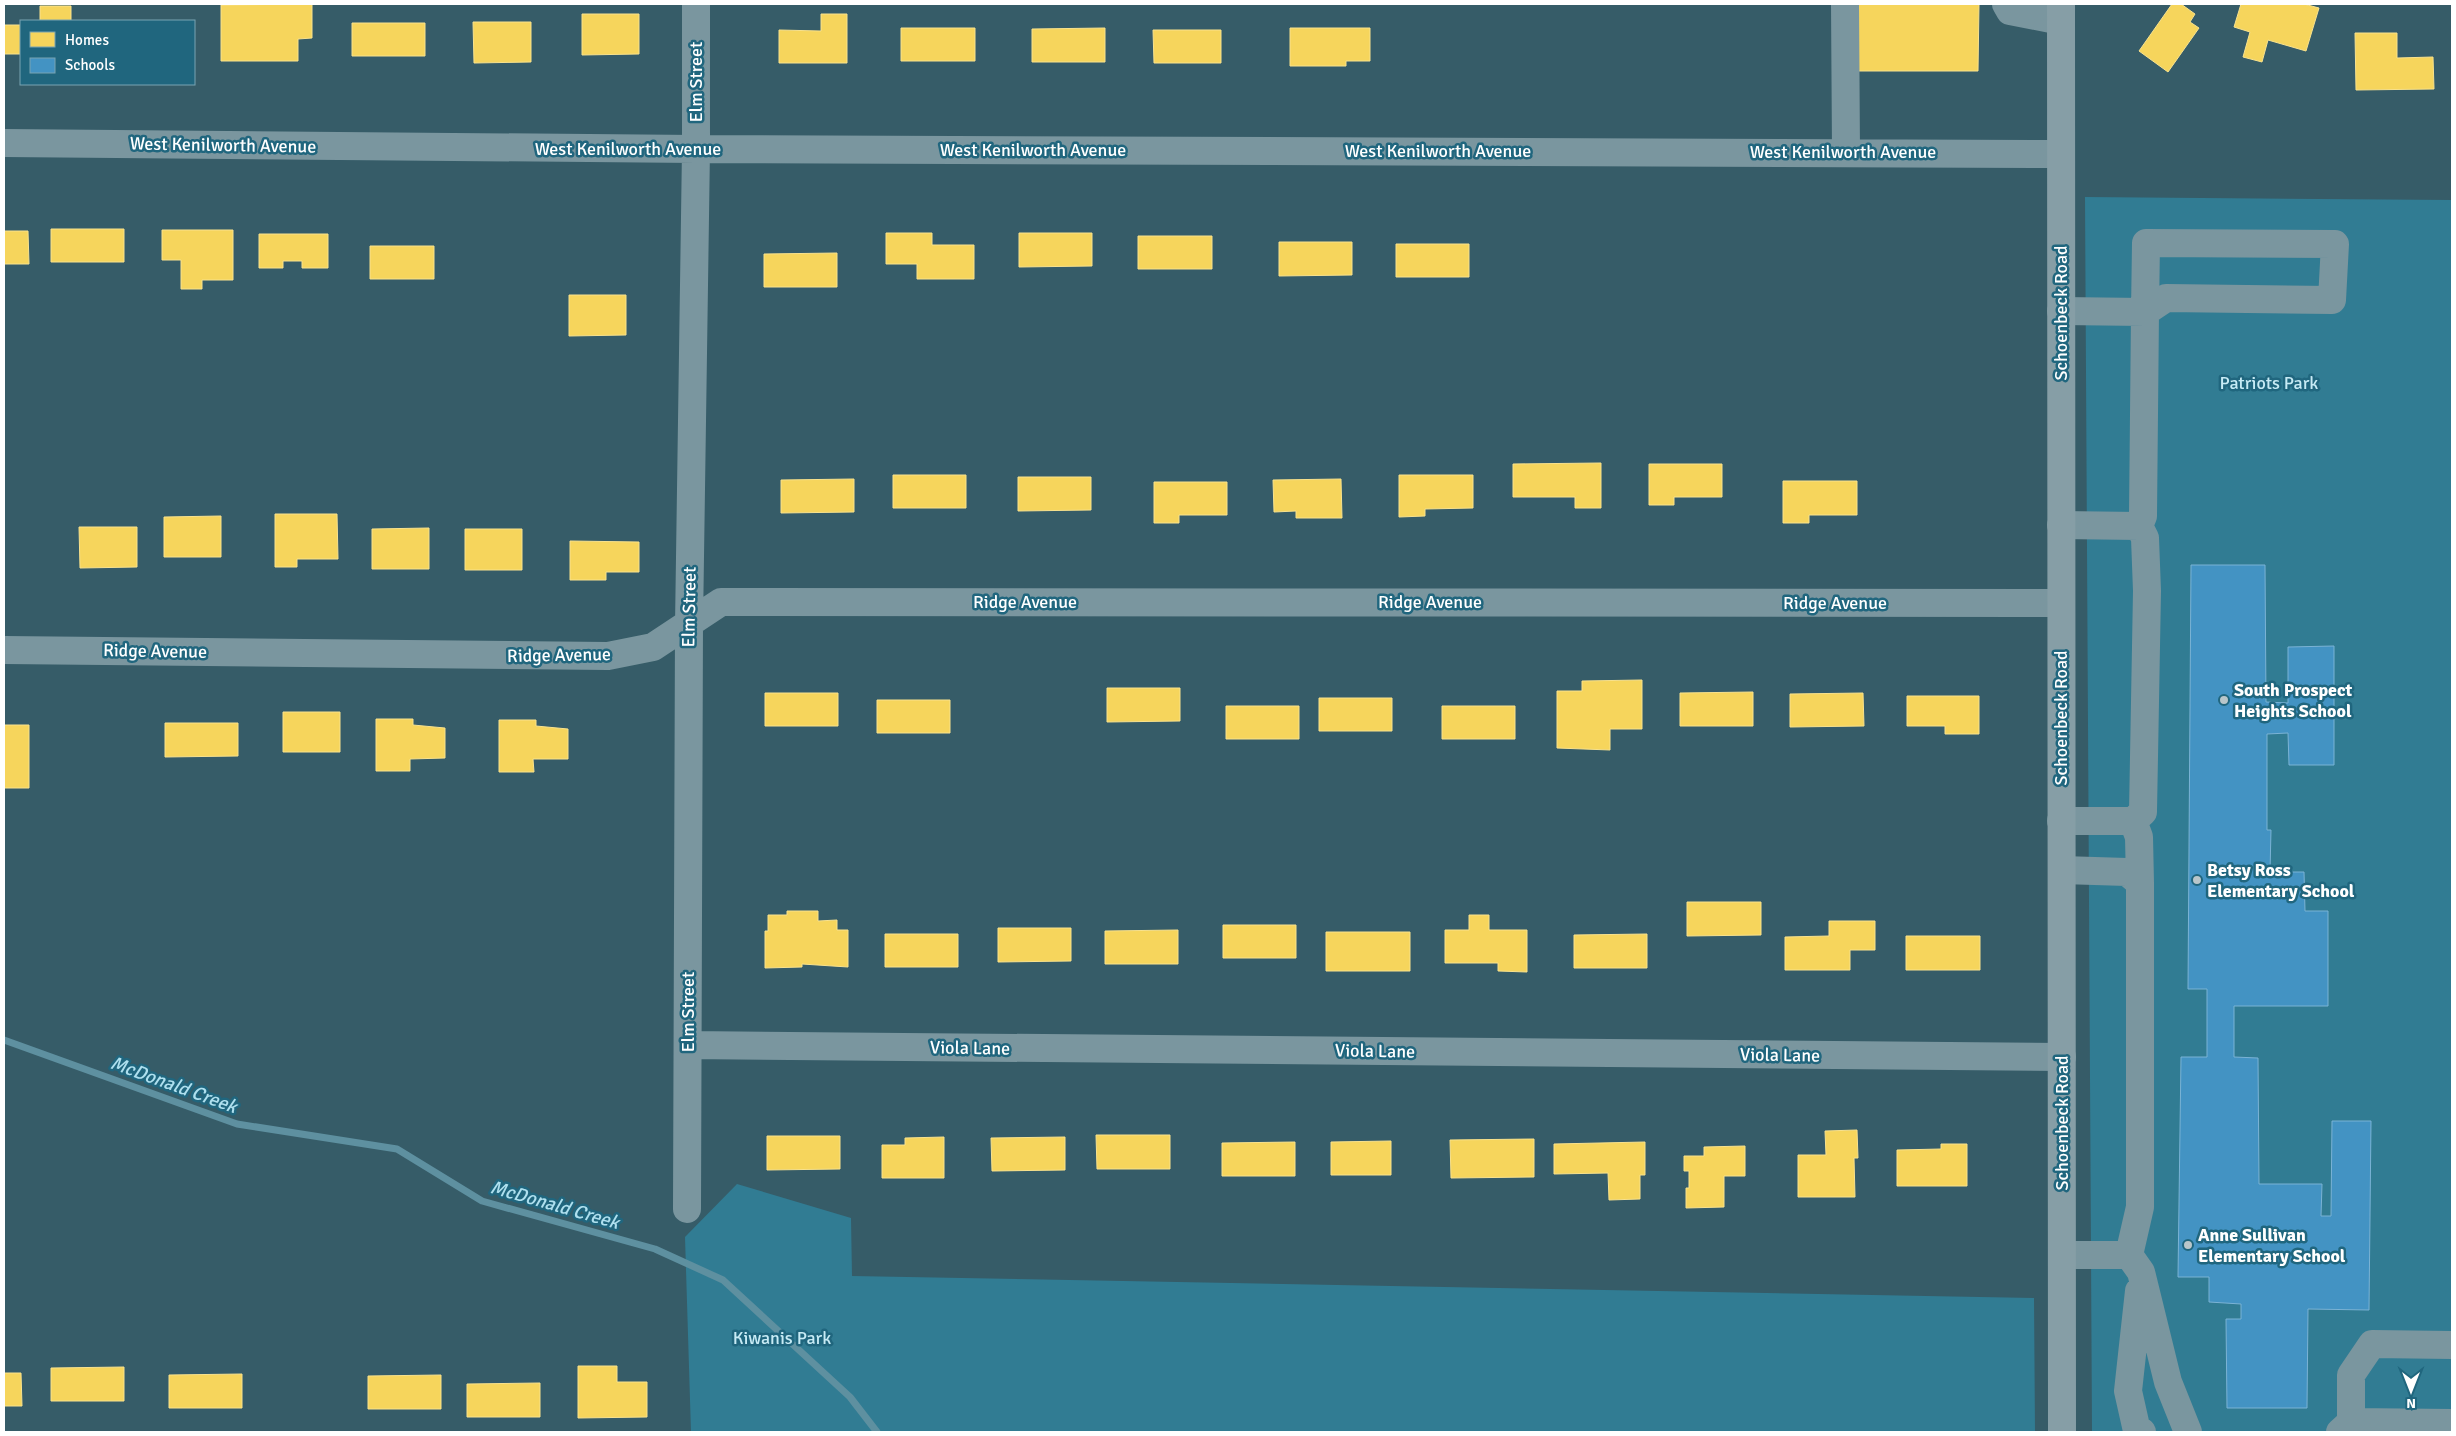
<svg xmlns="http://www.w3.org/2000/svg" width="2456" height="1436" font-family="Signika,sans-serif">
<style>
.green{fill:#317c93}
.homes{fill:#f6d55c;stroke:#f9e28d}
.schools{fill:#4393c3;stroke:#7bb3d5}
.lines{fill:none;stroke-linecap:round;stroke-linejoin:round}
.stream{stroke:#5e90a0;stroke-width:7}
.minor{stroke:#7a969f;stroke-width:28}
.major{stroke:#869ea6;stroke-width:28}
.poi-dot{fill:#b9c6ca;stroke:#20667e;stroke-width:2}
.labels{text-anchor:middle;stroke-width:5;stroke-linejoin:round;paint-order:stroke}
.street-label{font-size:18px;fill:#fff;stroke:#20667e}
.park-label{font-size:18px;fill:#c7ebf5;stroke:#20667e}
.poi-label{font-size:18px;font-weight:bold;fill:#fff;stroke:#20667e;text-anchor:start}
.water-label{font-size:19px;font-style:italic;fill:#afe0ef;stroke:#20667e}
</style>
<rect width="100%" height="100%" fill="#365c68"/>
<path class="green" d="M 2085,197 L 2452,200 L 2452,1432 L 2092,1431 Z
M 737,1184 L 851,1218 L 852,1276 L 2034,1298 L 2035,1432 L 691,1432 L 685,1237 Z"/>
<path class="homes" d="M 312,4 L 312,38 L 298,39 L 298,61 L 221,61 L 221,5 Z
M 1853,4 L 1979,4 L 1978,71 L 1853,71 Z
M 2172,4 L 2181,4 L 2195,14 L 2190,22 L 2199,28 L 2168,72 L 2139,51 Z
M 2241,4 L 2304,4 L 2319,8 L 2306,51 L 2268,40 L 2262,62 L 2243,57 L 2250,32 L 2234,27 Z
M 40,6 L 71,6 L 71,21 L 40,21 Z
M 582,14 L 639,14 L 639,54 L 582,55 Z
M 821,14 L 847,14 L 847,63 L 779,63 L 779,30 L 821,31 Z
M 473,22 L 531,22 L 531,62 L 474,63 Z
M 352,23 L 425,23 L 425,56 L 352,56 Z
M 4,25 L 21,25 L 21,54 L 4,54 Z
M 901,28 L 975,28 L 975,61 L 901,61 Z
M 1105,28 L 1105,62 L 1032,62 L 1032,29 Z
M 1290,28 L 1370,28 L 1370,61 L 1346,61 L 1346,66 L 1290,66 Z
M 1153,30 L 1221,30 L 1221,63 L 1154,63 Z
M 2355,33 L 2397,33 L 2397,58 L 2433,57 L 2434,89 L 2356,90 Z
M 51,229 L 124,229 L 124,262 L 51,262 Z
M 162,230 L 233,230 L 233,280 L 202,280 L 202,289 L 181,289 L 181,260 L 162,260 Z
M 4,231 L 28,231 L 29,264 L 4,264 Z
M 886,233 L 932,233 L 932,245 L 974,245 L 974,279 L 917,279 L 917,264 L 886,264 Z
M 1019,233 L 1092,233 L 1092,266 L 1019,267 Z
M 259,234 L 328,234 L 328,268 L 302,268 L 302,261 L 283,261 L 283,268 L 259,268 Z
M 1138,236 L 1212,236 L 1212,269 L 1138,269 Z
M 1279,242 L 1352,242 L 1352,275 L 1279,276 Z
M 1396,244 L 1469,244 L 1469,277 L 1396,277 Z
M 370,246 L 434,246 L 434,279 L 370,279 Z
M 837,253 L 837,287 L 764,287 L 764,254 Z
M 569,295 L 626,295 L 626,335 L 569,336 Z
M 1601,463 L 1601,508 L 1575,508 L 1575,497 L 1513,497 L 1513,464 Z
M 1649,464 L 1722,464 L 1722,497 L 1674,497 L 1674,505 L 1649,505 Z
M 893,475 L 966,475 L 966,508 L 893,508 Z
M 1399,475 L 1473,475 L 1473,508 L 1425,509 L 1425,516 L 1399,517 Z
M 1018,477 L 1091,477 L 1091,510 L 1018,511 Z
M 854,479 L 854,512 L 781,513 L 781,480 Z
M 1341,479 L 1342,518 L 1296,518 L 1296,511 L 1274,512 L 1273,480 Z
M 1783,481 L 1857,481 L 1857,515 L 1809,515 L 1809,523 L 1783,523 Z
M 1154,482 L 1227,482 L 1227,515 L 1179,515 L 1179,523 L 1154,523 Z
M 275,514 L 337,514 L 338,559 L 297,559 L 297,567 L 275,567 Z
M 221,516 L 221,557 L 164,557 L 164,517 Z
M 79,527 L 137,527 L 137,567 L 80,568 Z
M 429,528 L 429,569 L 372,569 L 372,529 Z
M 465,529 L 522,529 L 522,570 L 465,570 Z
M 570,541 L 639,542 L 639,572 L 606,572 L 606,580 L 570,580 Z
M 1642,680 L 1642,729 L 1610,729 L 1610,750 L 1557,748 L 1557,691 L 1582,691 L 1582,681 Z
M 1107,688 L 1180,688 L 1180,721 L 1107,722 Z
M 1753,692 L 1753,726 L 1680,726 L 1680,693 Z
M 765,693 L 838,693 L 838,726 L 765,726 Z
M 1863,693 L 1864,726 L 1790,727 L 1790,694 Z
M 1907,696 L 1979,696 L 1979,734 L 1945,734 L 1945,726 L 1907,726 Z
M 1319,698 L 1392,698 L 1392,731 L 1319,731 Z
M 877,700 L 950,700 L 950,733 L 877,733 Z
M 1226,706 L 1299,706 L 1299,739 L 1226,739 Z
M 1442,706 L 1515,706 L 1515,739 L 1442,739 Z
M 283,712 L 340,712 L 340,752 L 283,752 Z
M 376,719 L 413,719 L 413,725 L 445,728 L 445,758 L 410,759 L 410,771 L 376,771 Z
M 499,720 L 536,720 L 536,726 L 568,729 L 568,759 L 533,759 L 534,772 L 499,772 Z
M 165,723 L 238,723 L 238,756 L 165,757 Z
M 4,725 L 29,725 L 29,788 L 4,788 Z
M 1687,902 L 1761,902 L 1761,935 L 1687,936 Z
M 787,911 L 818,911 L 818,921 L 837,920 L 837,930 L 848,930 L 848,967 L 802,964 L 802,967 L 765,968 L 765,931 L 768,931 L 768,915 L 787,915 Z
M 1469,915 L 1489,915 L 1489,930 L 1527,930 L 1527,972 L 1498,971 L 1498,963 L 1445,963 L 1445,930 L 1469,930 Z
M 1829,921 L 1875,921 L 1875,950 L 1850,950 L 1850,970 L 1785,970 L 1785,937 L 1829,936 Z
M 1223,925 L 1296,925 L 1296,958 L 1223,958 Z
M 998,928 L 1071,928 L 1071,961 L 998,962 Z
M 1178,930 L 1178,964 L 1105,964 L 1105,931 Z
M 1326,932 L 1410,932 L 1410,971 L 1326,971 Z
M 885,934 L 958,934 L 958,967 L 885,967 Z
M 1647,934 L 1647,968 L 1574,968 L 1574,935 Z
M 1906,936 L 1980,936 L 1980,970 L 1906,970 Z
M 1857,1130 L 1858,1158 L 1854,1158 L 1855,1197 L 1798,1197 L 1798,1155 L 1826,1155 L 1825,1131 Z
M 1096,1135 L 1170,1135 L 1170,1169 L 1097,1169 Z
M 767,1136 L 840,1136 L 840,1169 L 767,1170 Z
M 944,1137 L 944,1178 L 882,1178 L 882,1145 L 905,1145 L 905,1138 Z
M 1065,1137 L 1065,1170 L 992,1171 L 991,1138 Z
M 1534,1139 L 1534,1177 L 1451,1178 L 1450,1140 Z
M 1391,1141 L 1391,1175 L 1331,1175 L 1331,1142 Z
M 1295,1142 L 1295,1176 L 1222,1176 L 1222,1143 Z
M 1645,1142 L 1645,1175 L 1640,1175 L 1640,1199 L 1609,1200 L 1608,1173 L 1554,1174 L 1554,1144 Z
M 1941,1144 L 1967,1144 L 1967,1186 L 1897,1186 L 1897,1150 L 1941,1149 Z
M 1745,1146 L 1745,1176 L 1724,1176 L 1724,1207 L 1686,1208 L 1686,1188 L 1689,1188 L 1689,1171 L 1684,1171 L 1684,1156 L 1704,1156 L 1704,1147 Z
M 578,1366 L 617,1366 L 617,1382 L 647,1382 L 647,1417 L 578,1418 Z
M 124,1367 L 124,1401 L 51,1401 L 51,1368 Z
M 4,1373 L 21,1373 L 22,1406 L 4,1406 Z
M 242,1374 L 242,1408 L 169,1408 L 169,1375 Z
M 441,1375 L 441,1409 L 368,1409 L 368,1376 Z
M 540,1383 L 540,1417 L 467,1417 L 467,1384 Z"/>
<path class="schools" d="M 2191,565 L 2265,565 L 2266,702 L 2288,703 L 2288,647 L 2334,646 L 2334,765 L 2289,765 L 2288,733 L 2267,734 L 2267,830 L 2271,830 L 2270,872 L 2304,872 L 2305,911 L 2328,911 L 2328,1006 L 2234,1006 L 2234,1057 L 2258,1058 L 2259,1184 L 2322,1184 L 2321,1216 L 2331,1216 L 2332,1121 L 2371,1121 L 2369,1310 L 2308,1309 L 2307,1408 L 2227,1408 L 2226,1319 L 2241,1319 L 2241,1304 L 2209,1302 L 2209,1277 L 2178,1277 L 2181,1057 L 2207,1057 L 2207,989 L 2188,989 Z"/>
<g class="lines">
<path class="stream" d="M 4,1040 L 237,1124 L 397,1149 L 482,1201 L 655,1249 L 723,1280 L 850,1397 L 877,1432"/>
<path class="minor" d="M 1845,4 L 1846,152
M 2006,4 L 2010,11 L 2061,21
M 4,143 L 696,149 L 2061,154
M 2146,243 L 2335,244 L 2332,300 L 2166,298 L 2145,312 Z
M 2061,311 L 2145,312 L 2143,516 L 2139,526
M 2061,525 L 2139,526 L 2145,538 L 2147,591 L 2143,812 L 2133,821 L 2061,821
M 4,650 L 608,656 L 653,647 L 721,602 L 2061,603
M 2133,821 L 2139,837 L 2140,883
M 2062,870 L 2127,872 L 2140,883 L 2140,1207 L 2129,1255
M 688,1045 L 2062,1057
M 687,1209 L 689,625 L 696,149 L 696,4
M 2062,1255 L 2129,1255 L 2141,1272 L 2168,1382 L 2188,1432
M 2139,1291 L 2128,1391 L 2137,1431 L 2142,1432
M 2351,1422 L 2351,1375 L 2372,1344 L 2452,1345
M 2340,1432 L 2351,1422 L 2452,1423"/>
<path class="major" d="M 2061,4 L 2062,1432"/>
</g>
<g class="poi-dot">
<circle cx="2224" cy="700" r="5"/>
<circle cx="2197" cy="880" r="5"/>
<circle cx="2188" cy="1245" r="5"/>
</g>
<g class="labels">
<g class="street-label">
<text transform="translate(696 82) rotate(-90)" y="6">Elm Street</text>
<text transform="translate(223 145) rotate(1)" y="6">West Kenilworth Avenue</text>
<text x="628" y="155">West Kenilworth Avenue</text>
<text x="1033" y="156">West Kenilworth Avenue</text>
<text x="1438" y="157">West Kenilworth Avenue</text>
<text x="1843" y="158">West Kenilworth Avenue</text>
<text transform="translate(2061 313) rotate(-90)" y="6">Schoenbeck Road</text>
<text x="1025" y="608">Ridge Avenue</text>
<text x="1430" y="608">Ridge Avenue</text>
<text x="1835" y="609">Ridge Avenue</text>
<text transform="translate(689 607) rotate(-89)" y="6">Elm Street</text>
<text transform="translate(155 651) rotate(1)" y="6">Ridge Avenue</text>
<text transform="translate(559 655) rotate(-1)" y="6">Ridge Avenue</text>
<text transform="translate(2061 718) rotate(-90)" y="6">Schoenbeck Road</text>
<text transform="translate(688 1012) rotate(-90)" y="6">Elm Street</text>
<text transform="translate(970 1048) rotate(1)" y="6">Viola Lane</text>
<text transform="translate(1375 1051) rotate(1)" y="6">Viola Lane</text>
<text transform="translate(1780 1055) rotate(1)" y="6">Viola Lane</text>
<text transform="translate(2062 1123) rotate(-90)" y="6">Schoenbeck Road</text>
</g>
<g class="park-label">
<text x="2269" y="389">Patriots Park</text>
<text x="782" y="1344">Kiwanis Park</text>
</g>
<g class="poi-label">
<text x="2234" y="696">South Prospect<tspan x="2234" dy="21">Heights School</tspan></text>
<text x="2207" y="876">Betsy Ross<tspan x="2207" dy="21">Elementary School</tspan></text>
<text x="2198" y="1241">Anne Sullivan<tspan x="2198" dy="21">Elementary School</tspan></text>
</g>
<g class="water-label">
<text transform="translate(174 1084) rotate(20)" y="7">McDonald Creek</text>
<text transform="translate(555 1204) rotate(16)" y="7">McDonald Creek</text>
</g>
</g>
<rect width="2456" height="1436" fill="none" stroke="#ffffff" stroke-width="10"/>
<rect x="20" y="20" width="175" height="65" fill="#20667e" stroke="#79a3b2"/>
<rect x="30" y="32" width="25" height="15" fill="#f6d55c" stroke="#79a3b2"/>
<text x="65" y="45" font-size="15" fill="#ffffff">Homes</text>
<rect x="30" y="58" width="25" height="15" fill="#4393c3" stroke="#79a3b2"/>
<text x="65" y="70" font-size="15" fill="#ffffff">Schools</text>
<g transform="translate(2411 1391) rotate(180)" stroke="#20667e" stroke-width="4" paint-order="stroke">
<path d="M0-4L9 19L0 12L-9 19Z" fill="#ffffff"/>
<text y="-8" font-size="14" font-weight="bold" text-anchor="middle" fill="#ffffff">N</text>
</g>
</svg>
